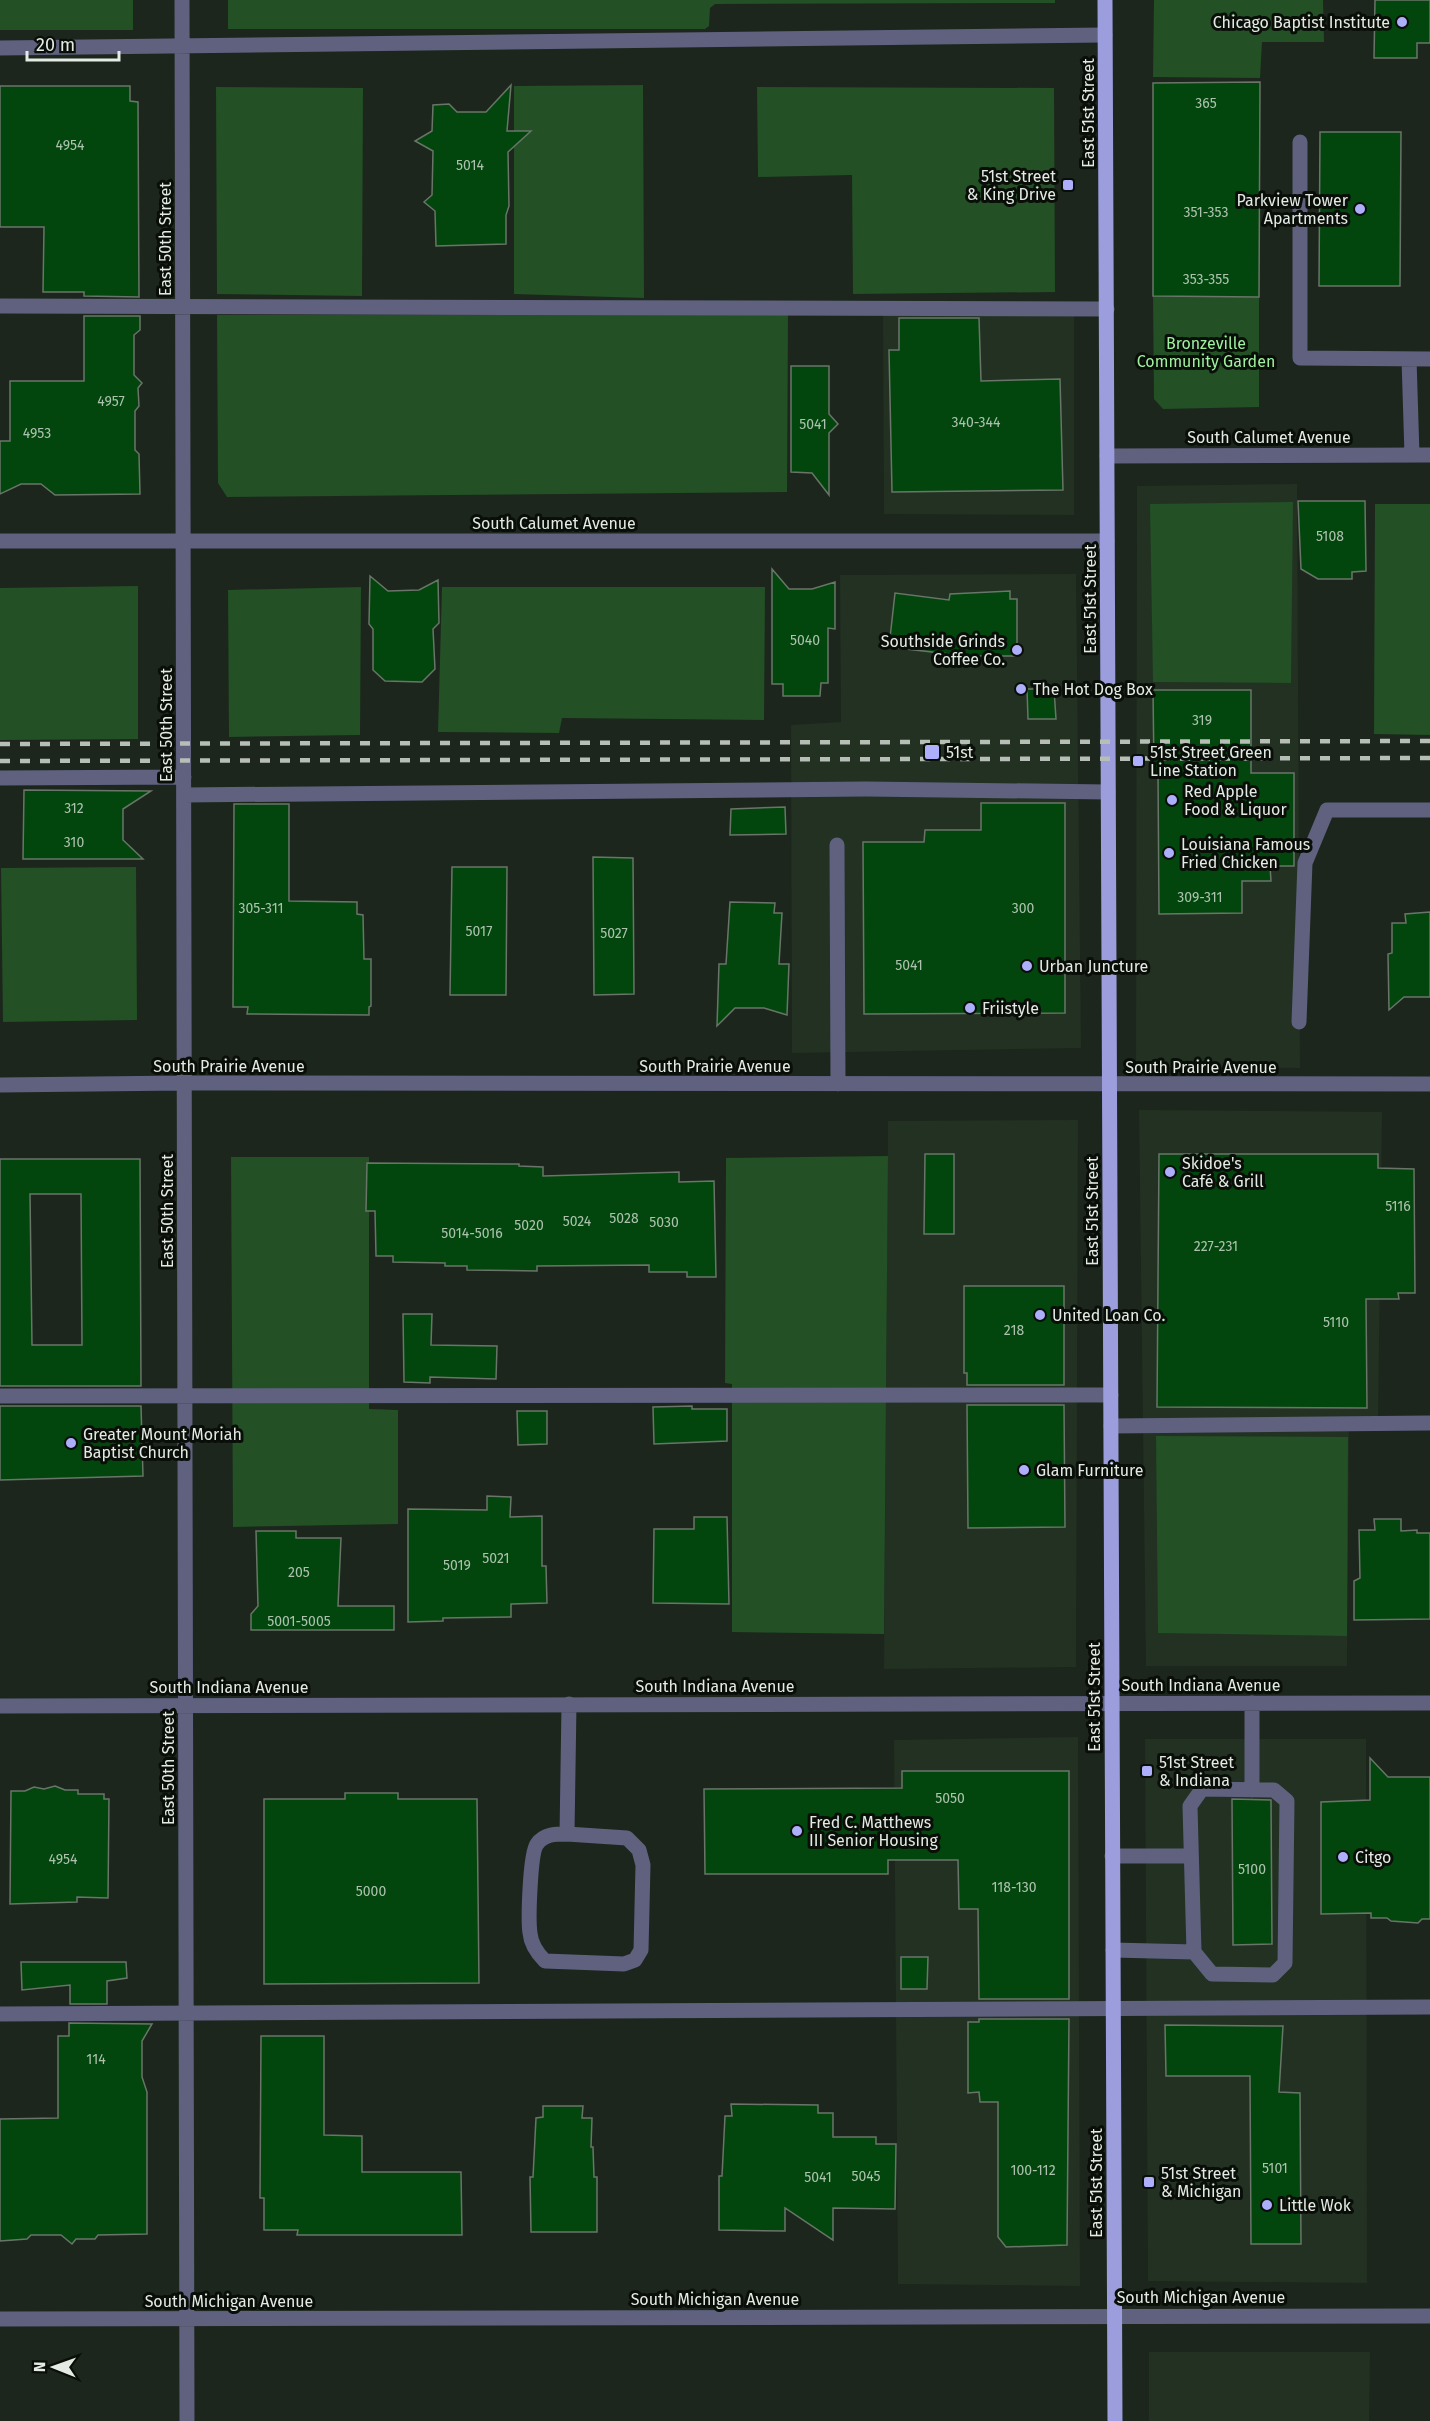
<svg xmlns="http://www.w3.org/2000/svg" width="1430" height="2421" font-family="'Fira Sans',sans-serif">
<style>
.built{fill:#223122}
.green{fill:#235025}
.building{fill:#03460d;stroke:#697569;stroke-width:1.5;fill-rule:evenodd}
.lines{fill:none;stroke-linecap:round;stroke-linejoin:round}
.minor{stroke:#5f617f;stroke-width:15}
.major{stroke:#9b9ddc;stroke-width:15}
.rail{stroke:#b6beb6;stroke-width:4.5;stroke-dasharray:10 10;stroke-linecap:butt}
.poi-dot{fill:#adaffb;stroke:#0a0e09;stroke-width:2}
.labels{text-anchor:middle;stroke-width:6;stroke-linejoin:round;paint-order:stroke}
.number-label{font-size:14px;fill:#acc2ae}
.poi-label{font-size:16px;fill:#e4ebe4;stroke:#0a0e09;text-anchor:start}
.street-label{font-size:16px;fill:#e4ebe4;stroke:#0a0e09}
.park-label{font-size:16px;fill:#9ff19f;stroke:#0a0e09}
</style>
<rect width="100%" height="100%" fill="#1c261c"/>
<path class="built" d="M 883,308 L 1074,309 L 1074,515 L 884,514 Z
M 1297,484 L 1300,1068 L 1136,1067 L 1137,486 Z
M 1076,574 L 1081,1048 L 792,1053 L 791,725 L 841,722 L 840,575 Z
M 1139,1110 L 1382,1112 L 1378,1424 L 1349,1424 L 1347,1666 L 1146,1666 Z
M 1078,1120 L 1076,1667 L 884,1669 L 888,1121 Z
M 1078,1737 L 1080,2286 L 898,2284 L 894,1740 Z
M 1145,1739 L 1366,1739 L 1367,2283 L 1148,2281 Z
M 1149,2352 L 1370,2352 L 1369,2421 L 1149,2421 Z"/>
<path class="green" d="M 0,0 L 133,0 L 133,30 L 0,30 Z
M 228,0 L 1055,0 L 1055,3 L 715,4 L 710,8 L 709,26 L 705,29 L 228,29 Z
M 1154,0 L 1323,0 L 1324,42 L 1262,42 L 1260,78 L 1153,77 Z
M 643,85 L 644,298 L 514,294 L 514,86 Z
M 216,87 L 363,88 L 362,296 L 217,294 Z
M 757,87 L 1054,88 L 1055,292 L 853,294 L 852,175 L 758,177 Z
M 1153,296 L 1259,297 L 1259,407 L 1163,409 L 1154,399 Z
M 788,314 L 787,492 L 227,497 L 218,483 L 217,315 Z
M 1293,502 L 1291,683 L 1153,682 L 1150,504 Z
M 1375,504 L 1430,504 L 1430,735 L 1374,734 Z
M 138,586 L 138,739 L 0,740 L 0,588 Z
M 361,587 L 360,735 L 229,737 L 228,590 Z
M 442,587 L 765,587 L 764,720 L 562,718 L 559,733 L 438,732 Z
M 136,867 L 137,1020 L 3,1022 L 1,868 Z
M 888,1156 L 884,1634 L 732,1632 L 732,1384 L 725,1383 L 726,1158 Z
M 231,1157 L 369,1157 L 369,1409 L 398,1410 L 398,1524 L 233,1527 Z
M 1156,1436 L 1348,1437 L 1347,1636 L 1158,1633 Z"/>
<path class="building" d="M 1375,0 L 1430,0 L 1430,43 L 1417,43 L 1417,58 L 1374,58 Z
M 1260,82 L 1259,297 L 1153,296 L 1153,83 Z
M 511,85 L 507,131 L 531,131 L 508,152 L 509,206 L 506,215 L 506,244 L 436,246 L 435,211 L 424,202 L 432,195 L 433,151 L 415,141 L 432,131 L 433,105 L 449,104 L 457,112 L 486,112 Z
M 0,86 L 130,86 L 130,101 L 138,102 L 139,297 L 84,296 L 84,292 L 43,292 L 44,227 L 0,227 Z
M 1320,132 L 1401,132 L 1400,286 L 1319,286 Z
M 84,316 L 140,316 L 140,330 L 134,335 L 134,375 L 142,383 L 138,388 L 139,406 L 135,411 L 135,450 L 139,454 L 140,494 L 55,495 L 41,484 L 21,484 L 0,494 L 0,441 L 10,441 L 10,381 L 84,381 Z
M 899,318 L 979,318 L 981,381 L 1060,379 L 1063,490 L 892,492 L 889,350 L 899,350 Z
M 791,366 L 829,366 L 829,414 L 838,424 L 829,433 L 829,495 L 812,473 L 791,472 Z
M 1298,501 L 1365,501 L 1366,571 L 1352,572 L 1352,579 L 1318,579 L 1301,569 Z
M 772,569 L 789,589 L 812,589 L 835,582 L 835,629 L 828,628 L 828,683 L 821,683 L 820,696 L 783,696 L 783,684 L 772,684 Z
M 370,576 L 388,591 L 419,590 L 438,580 L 439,623 L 433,629 L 435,669 L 422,682 L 385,681 L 373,670 L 373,629 L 369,624 Z
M 1010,591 L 1010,599 L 1017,599 L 1017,656 L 949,656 L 949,654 L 889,647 L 895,593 L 949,600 L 950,594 Z
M 1027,689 L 1054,689 L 1056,719 L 1028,719 Z
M 1153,690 L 1251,690 L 1251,773 L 1294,773 L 1294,866 L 1270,866 L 1271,881 L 1242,881 L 1242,913 L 1159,914 L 1158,772 L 1154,772 Z
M 24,790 L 151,791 L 123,809 L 123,840 L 143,859 L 23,859 Z
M 981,803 L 1065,803 L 1065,1013 L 864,1014 L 863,842 L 924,842 L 925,830 L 981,830 Z
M 234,804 L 289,804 L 289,901 L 357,902 L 357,914 L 363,915 L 364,959 L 371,959 L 371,1006 L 369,1007 L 369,1015 L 247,1014 L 248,1007 L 233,1007 Z
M 785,807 L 786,834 L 730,835 L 731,809 Z
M 593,857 L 633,858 L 634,994 L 594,995 Z
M 452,867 L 507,867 L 506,995 L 450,995 Z
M 730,902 L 775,903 L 774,913 L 782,913 L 779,964 L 789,964 L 787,1015 L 764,1008 L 735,1008 L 717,1026 L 719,964 L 726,964 Z
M 1430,912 L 1430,997 L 1404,997 L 1389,1010 L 1388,954 L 1392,953 L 1392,923 L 1406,923 L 1405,914 Z
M 925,1154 L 954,1154 L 954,1234 L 924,1234 Z
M 1159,1154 L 1378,1154 L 1378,1168 L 1414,1169 L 1415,1293 L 1398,1293 L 1399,1299 L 1366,1299 L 1367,1408 L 1157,1407 Z
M 0,1159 L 140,1159 L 141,1386 L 0,1386 ZM 30,1194 L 81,1194 L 82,1345 L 32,1345 Z
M 367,1163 L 519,1164 L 519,1166 L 543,1167 L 543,1176 L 679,1172 L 679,1182 L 714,1181 L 716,1277 L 687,1277 L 687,1272 L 649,1272 L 649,1265 L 537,1266 L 537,1271 L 467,1270 L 467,1266 L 445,1266 L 445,1263 L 393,1262 L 393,1256 L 376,1256 L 375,1211 L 366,1211 Z
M 964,1286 L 1064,1286 L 1064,1385 L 967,1385 L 967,1373 L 964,1373 Z
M 403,1314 L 432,1314 L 431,1345 L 497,1346 L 496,1379 L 430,1377 L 430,1383 L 404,1382 Z
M 967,1405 L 1064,1405 L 1065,1527 L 968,1528 Z
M 0,1406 L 141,1406 L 143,1476 L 0,1480 Z
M 692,1406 L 692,1409 L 727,1409 L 727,1441 L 654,1444 L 653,1407 Z
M 517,1411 L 547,1411 L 547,1444 L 518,1445 Z
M 487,1496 L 511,1497 L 510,1517 L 542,1516 L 542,1566 L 546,1566 L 547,1603 L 511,1604 L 511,1617 L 443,1618 L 443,1621 L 408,1622 L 408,1509 L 487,1510 Z
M 694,1517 L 727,1517 L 729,1604 L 653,1603 L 654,1529 L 694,1529 Z
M 1374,1519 L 1401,1519 L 1401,1531 L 1417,1530 L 1417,1533 L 1430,1533 L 1430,1619 L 1354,1620 L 1354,1581 L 1360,1578 L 1359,1530 L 1375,1530 Z
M 256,1531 L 296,1531 L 296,1538 L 341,1538 L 338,1606 L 394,1606 L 394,1630 L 251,1630 L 251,1614 L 258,1606 Z
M 1370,1758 L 1388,1777 L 1430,1777 L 1430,1919 L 1422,1919 L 1418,1923 L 1391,1921 L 1387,1918 L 1371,1918 L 1371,1913 L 1321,1914 L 1321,1802 L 1370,1800 Z
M 902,1771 L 1069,1771 L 1069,1999 L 979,1999 L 978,1909 L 959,1909 L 958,1860 L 888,1860 L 888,1874 L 705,1874 L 704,1789 L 902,1788 Z
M 55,1786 L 65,1790 L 78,1790 L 78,1794 L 104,1794 L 104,1799 L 109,1799 L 108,1898 L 77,1897 L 77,1902 L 10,1904 L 11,1791 L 25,1791 L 34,1787 L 44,1789 Z
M 345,1793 L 398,1793 L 398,1799 L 477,1799 L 479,1983 L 264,1984 L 264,1799 L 345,1799 Z
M 1232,1799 L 1271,1800 L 1272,1944 L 1233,1945 Z
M 901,1957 L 928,1957 L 927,1989 L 901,1989 Z
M 21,1962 L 126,1962 L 127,1978 L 107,1981 L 107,2004 L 70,2004 L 70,1985 L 22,1990 Z
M 979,2019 L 1069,2019 L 1067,2245 L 1006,2247 L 998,2237 L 998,2102 L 980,2102 L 979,2092 L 968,2093 L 968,2022 L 979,2022 Z
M 69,2023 L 152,2024 L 142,2041 L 142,2077 L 147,2092 L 147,2234 L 98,2235 L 95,2239 L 76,2239 L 72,2244 L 61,2235 L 31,2235 L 27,2239 L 0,2241 L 0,2119 L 58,2118 L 58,2036 L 69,2036 Z
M 1165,2025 L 1283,2026 L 1279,2092 L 1300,2093 L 1301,2244 L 1251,2244 L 1250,2076 L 1166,2076 Z
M 261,2036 L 324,2036 L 324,2135 L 362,2136 L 362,2172 L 461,2172 L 462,2235 L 297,2235 L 298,2230 L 264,2230 L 264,2198 L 260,2198 Z
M 731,2104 L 818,2105 L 818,2113 L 833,2113 L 833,2137 L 876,2137 L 876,2144 L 896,2144 L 895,2209 L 833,2208 L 833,2240 L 785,2208 L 785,2231 L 719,2230 L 719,2176 L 722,2176 L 725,2116 L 732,2116 Z
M 543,2106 L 583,2106 L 582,2118 L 592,2118 L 591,2147 L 593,2147 L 594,2177 L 597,2177 L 597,2232 L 531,2232 L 530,2177 L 533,2177 L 536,2118 L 543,2117 Z"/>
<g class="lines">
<path class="minor" d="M 182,0 L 187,2421
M 0,48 L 1105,35
M 1300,142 L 1300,358 L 1430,359
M 0,306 L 1107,309
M 1409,359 L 1412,455
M 1107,456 L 1430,455
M 0,541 L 1107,541
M 0,778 L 184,777
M 184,795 L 866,789 L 1108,792
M 837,845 L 838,1084
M 1299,1022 L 1305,863 L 1327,810 L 1430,810
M 0,1085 L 184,1083 L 1430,1084
M 0,1396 L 1111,1395
M 1111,1426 L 1430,1423
M 1252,1703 L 1252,1790
M 0,1706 L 1430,1703
M 567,1834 L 627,1838 L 639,1850 L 643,1865 L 641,1950 L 635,1960 L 624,1964 L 545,1961 C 537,1953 531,1945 530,1933 C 528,1920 530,1853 537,1844 C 544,1834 555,1834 567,1834 L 569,1704
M 1112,1856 L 1191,1856
M 1113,1950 L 1194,1952 L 1212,1974 L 1273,1975 L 1285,1963 L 1287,1801 L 1274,1790 L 1202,1789 L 1190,1806 L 1194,1952
M 0,2014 L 1430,2007
M 0,2319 L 1430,2316"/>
<path class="major" d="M 1105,0 L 1115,2421"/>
<path class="rail" d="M 0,744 L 1430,741
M 0,761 L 1430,758"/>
</g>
<g class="poi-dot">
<circle cx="1402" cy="22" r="6"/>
<rect x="1062" y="179" width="12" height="12" rx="3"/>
<circle cx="1360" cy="209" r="6"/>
<circle cx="1017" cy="650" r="6"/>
<circle cx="1021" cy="689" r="6"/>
<rect x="924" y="744" width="16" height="16" rx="3"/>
<rect x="1132" y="755" width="12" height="12" rx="3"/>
<circle cx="1172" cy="800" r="6"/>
<circle cx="1169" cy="853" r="6"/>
<circle cx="1027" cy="966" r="6"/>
<circle cx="970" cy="1008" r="6"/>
<circle cx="1170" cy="1172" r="6"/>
<circle cx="1040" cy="1315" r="6"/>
<circle cx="71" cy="1443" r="6"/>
<circle cx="1024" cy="1470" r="6"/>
<rect x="1141" y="1765" width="12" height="12" rx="3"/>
<circle cx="797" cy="1831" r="6"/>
<circle cx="1343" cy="1857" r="6"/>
<rect x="1143" y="2176" width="12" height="12" rx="3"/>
<circle cx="1267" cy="2205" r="6"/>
</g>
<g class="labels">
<g class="number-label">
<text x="1206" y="108">365</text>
<text x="70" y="150">4954</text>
<text x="470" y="170">5014</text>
<text x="1206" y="217">351-353</text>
<text x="1206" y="284">353-355</text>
<text x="111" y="406">4957</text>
<text x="976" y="427">340-344</text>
<text x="813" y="429">5041</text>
<text x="37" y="438">4953</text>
<text x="1330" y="541">5108</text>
<text x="805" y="645">5040</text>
<text x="1202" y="725">319</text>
<text x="74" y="813">312</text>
<text x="74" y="847">310</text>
<text x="1200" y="902">309-311</text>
<text x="261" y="913">305-311</text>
<text x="1023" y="913">300</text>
<text x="479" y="936">5017</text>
<text x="614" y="938">5027</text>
<text x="909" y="970">5041</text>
<text x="1398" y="1211">5116</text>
<text x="624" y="1223">5028</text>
<text x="577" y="1226">5024</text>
<text x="664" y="1227">5030</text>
<text x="529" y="1230">5020</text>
<text x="472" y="1238">5014-5016</text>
<text x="1216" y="1251">227-231</text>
<text x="1336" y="1327">5110</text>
<text x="1014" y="1335">218</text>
<text x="496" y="1563">5021</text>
<text x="457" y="1570">5019</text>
<text x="299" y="1577">205</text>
<text x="299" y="1626">5001-5005</text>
<text x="950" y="1803">5050</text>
<text x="63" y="1864">4954</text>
<text x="1252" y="1874">5100</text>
<text x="1014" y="1892">118-130</text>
<text x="371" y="1896">5000</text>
<text x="96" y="2064">114</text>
<text x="1275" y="2173">5101</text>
<text x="1033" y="2175">100-112</text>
<text x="866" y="2181">5045</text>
<text x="818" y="2182">5041</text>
</g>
<g class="poi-label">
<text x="1390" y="28" text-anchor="end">Chicago Baptist Institute</text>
<text x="1056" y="182" text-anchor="end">51st Street<tspan x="1056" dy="18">&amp; King Drive</tspan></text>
<text x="1348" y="206" text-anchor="end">Parkview Tower<tspan x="1348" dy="18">Apartments</tspan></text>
<text x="1005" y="647" text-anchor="end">Southside Grinds<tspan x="1005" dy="18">Coffee Co.</tspan></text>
<text x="1033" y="695">The Hot Dog Box</text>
<text x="946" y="758">51st</text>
<text x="1150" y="758">51st Street Green<tspan x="1150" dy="18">Line Station</tspan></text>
<text x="1184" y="797">Red Apple<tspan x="1184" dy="18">Food &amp; Liquor</tspan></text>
<text x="1181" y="850">Louisiana Famous<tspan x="1181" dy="18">Fried Chicken</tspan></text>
<text x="1039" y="972">Urban Juncture</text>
<text x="982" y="1014">Friistyle</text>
<text x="1182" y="1169">Skidoe's<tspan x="1182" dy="18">Café &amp; Grill</tspan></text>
<text x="1052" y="1321">United Loan Co.</text>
<text x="83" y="1440">Greater Mount Moriah<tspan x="83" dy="18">Baptist Church</tspan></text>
<text x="1036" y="1476">Glam Furniture</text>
<text x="1159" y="1768">51st Street<tspan x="1159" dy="18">&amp; Indiana</tspan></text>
<text x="809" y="1828">Fred C. Matthews<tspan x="809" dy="18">III Senior Housing</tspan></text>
<text x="1355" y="1863">Citgo</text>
<text x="1161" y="2179">51st Street<tspan x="1161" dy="18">&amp; Michigan</tspan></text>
<text x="1279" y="2211">Little Wok</text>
</g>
<g class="street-label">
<text transform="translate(1088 113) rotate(-90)" y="6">East 51st Street</text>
<text transform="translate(165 239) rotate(-90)" y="6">East 50th Street</text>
<text x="1269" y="443">South Calumet Avenue</text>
<text x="554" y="529">South Calumet Avenue</text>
<text transform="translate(1090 599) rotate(-90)" y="6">East 51st Street</text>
<text transform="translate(166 725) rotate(-90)" y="6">East 50th Street</text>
<text x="229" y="1072">South Prairie Avenue</text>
<text x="715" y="1072">South Prairie Avenue</text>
<text x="1201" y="1073">South Prairie Avenue</text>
<text transform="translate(167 1211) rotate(-90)" y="6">East 50th Street</text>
<text transform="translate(1092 1211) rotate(-90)" y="6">East 51st Street</text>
<text x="1201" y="1691">South Indiana Avenue</text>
<text x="715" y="1692">South Indiana Avenue</text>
<text x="229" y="1693">South Indiana Avenue</text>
<text transform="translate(1094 1697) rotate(-90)" y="6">East 51st Street</text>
<text transform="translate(168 1768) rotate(-90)" y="6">East 50th Street</text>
<text transform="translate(1096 2183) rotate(-90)" y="6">East 51st Street</text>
<text x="1201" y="2303">South Michigan Avenue</text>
<text x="715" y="2305">South Michigan Avenue</text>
<text x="229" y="2307">South Michigan Avenue</text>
</g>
<g class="park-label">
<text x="1206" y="349">Bronzeville<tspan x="1206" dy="18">Community Garden</tspan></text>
</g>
</g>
<g transform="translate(54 2367) rotate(271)" stroke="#0a0e09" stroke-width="4.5" paint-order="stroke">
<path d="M0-4.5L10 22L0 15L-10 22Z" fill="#e4ebe4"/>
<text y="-9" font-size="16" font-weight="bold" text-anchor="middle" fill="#e4ebe4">N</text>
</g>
<path d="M27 51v9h92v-9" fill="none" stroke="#e4ebe4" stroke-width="3"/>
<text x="36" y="51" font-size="18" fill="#e4ebe4" stroke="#0a0e09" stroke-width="4.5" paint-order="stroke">20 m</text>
</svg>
